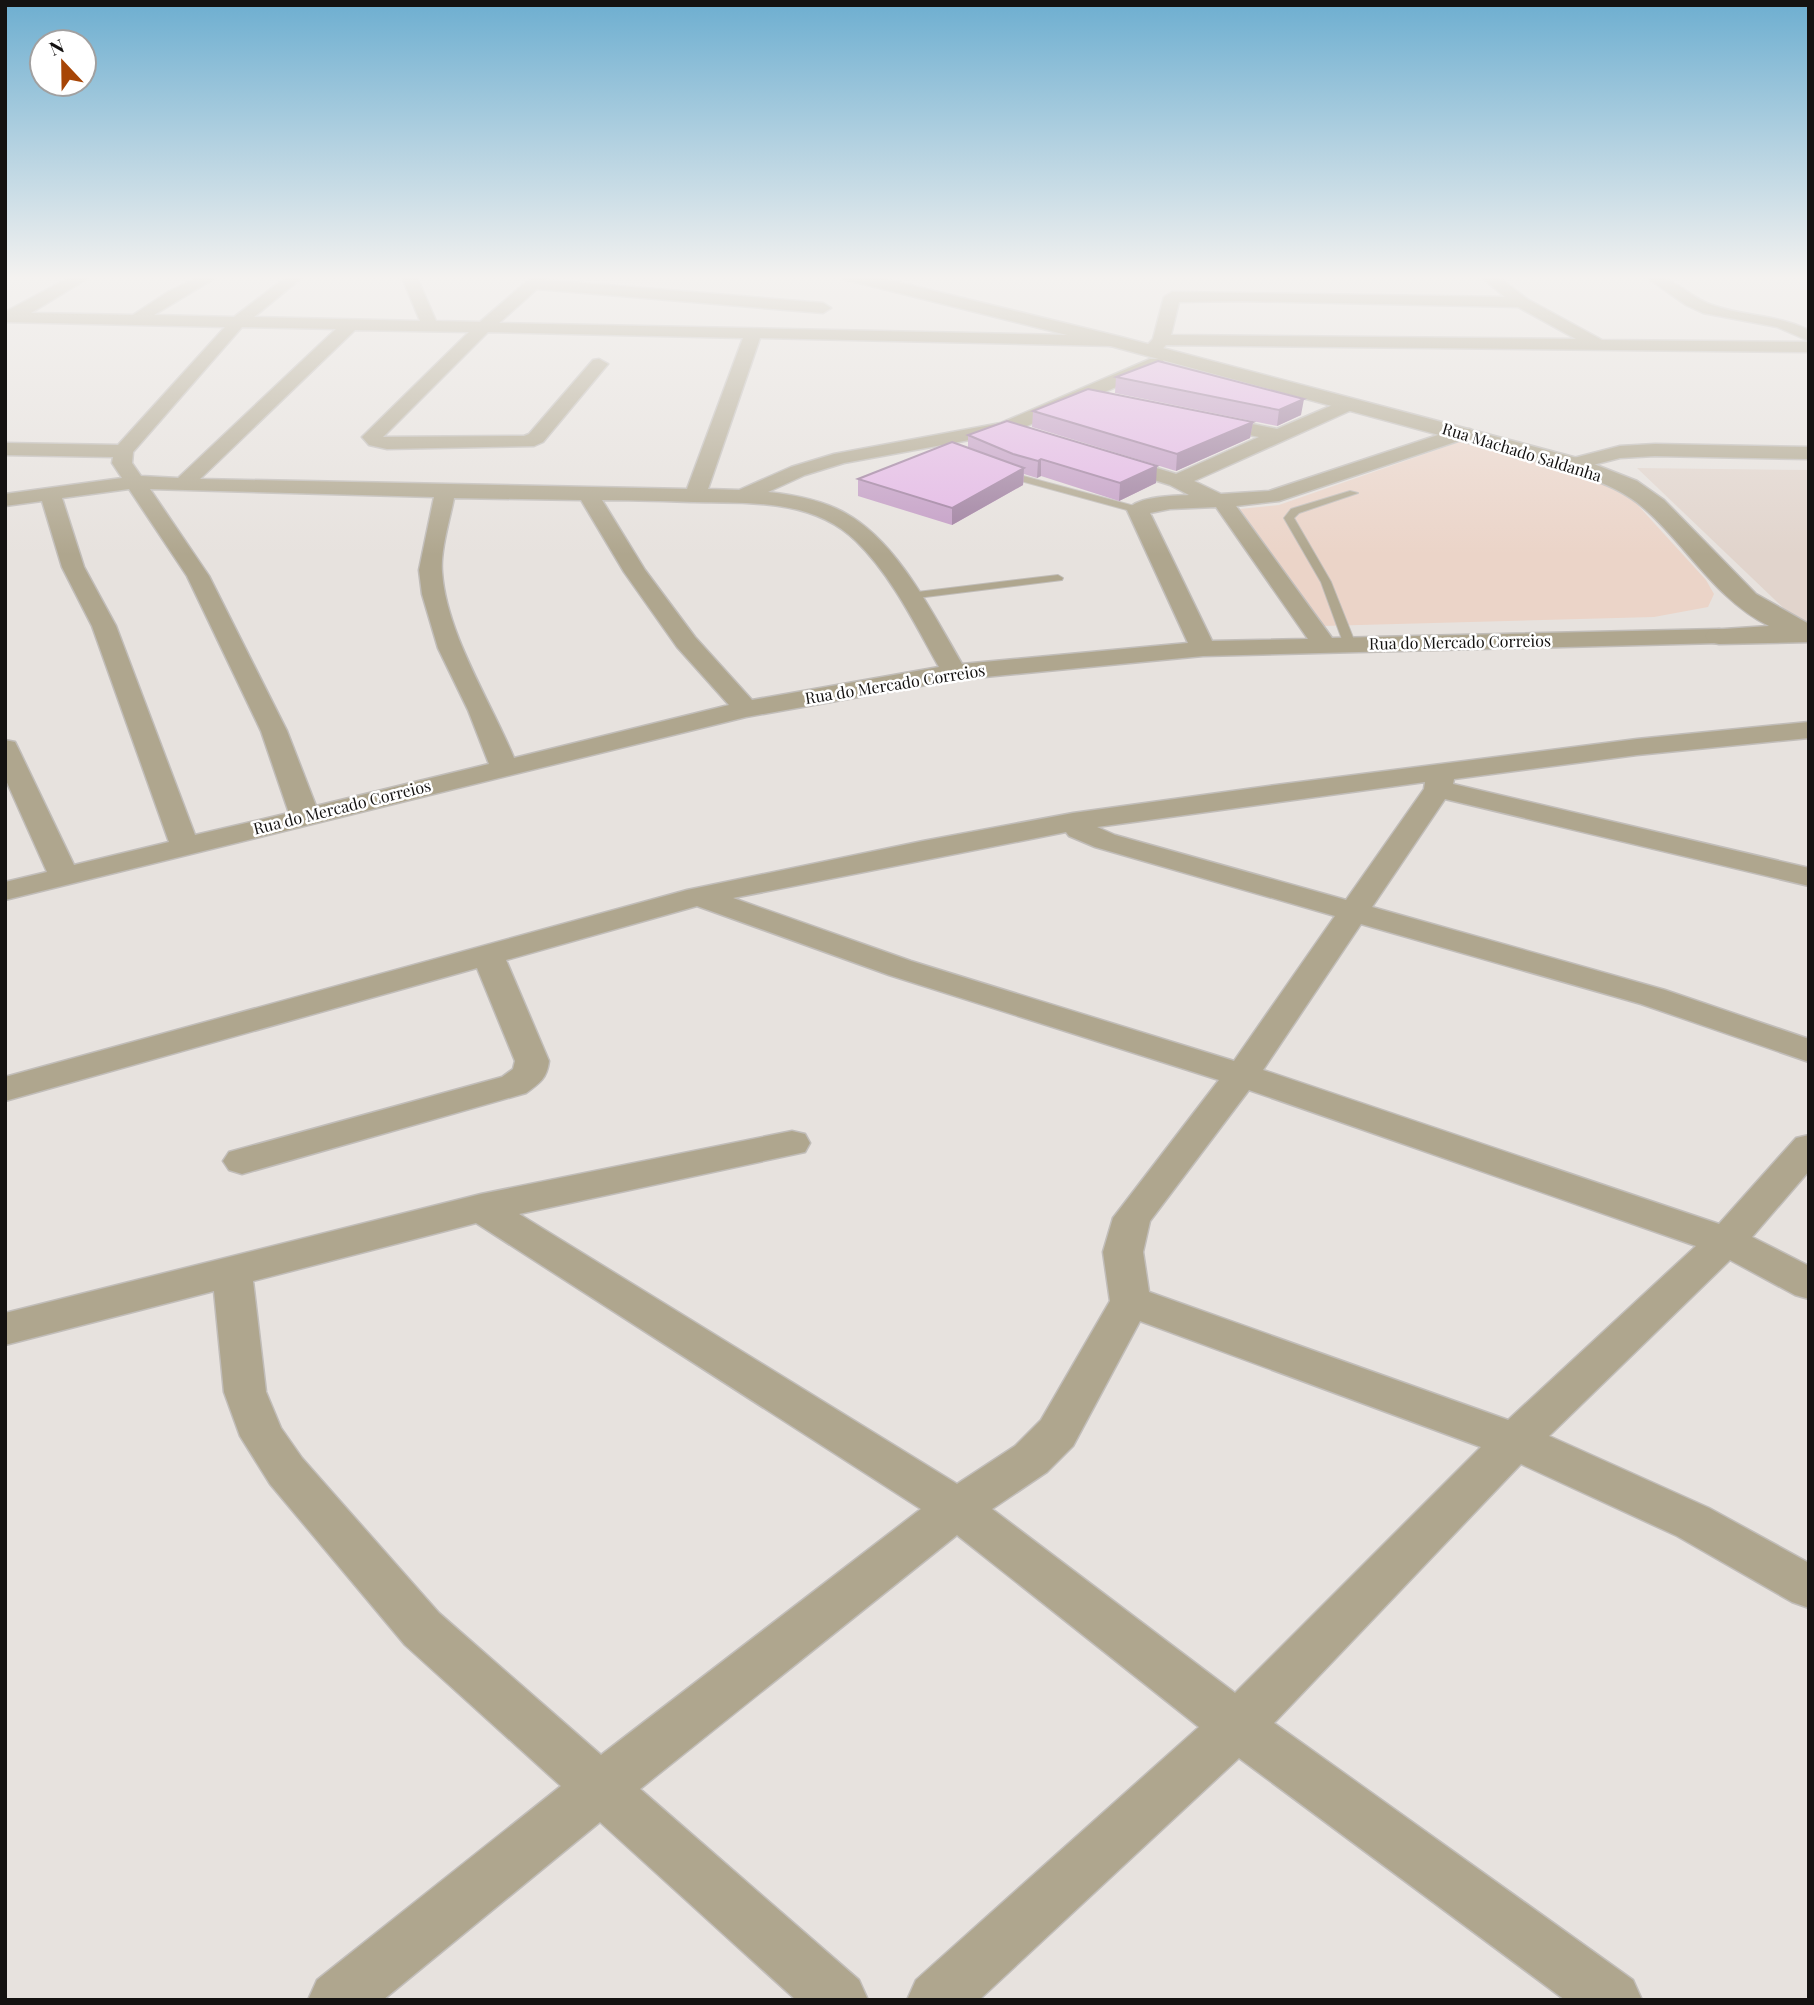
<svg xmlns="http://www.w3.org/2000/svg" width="1814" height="2005" font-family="'Playfair Display',serif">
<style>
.built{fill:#e1d4cc}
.medical{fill:#ebd4c8}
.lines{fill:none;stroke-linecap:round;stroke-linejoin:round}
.service-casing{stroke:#c1bdb9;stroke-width:2}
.minor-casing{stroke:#c1bdb9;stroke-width:3}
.tertiary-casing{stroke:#c1bdb9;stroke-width:3}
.service{fill:#afa68e;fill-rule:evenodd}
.minor{fill:#afa68e;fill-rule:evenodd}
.tertiary{fill:#afa68e;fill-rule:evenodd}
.wall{fill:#c49ec6}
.shaded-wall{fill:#a081a1}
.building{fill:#e4b8e6;stroke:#a081a1;stroke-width:2}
.labels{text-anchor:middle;stroke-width:5;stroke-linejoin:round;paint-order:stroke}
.far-street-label{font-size:16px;fill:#141211;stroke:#fff}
</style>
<rect width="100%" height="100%" fill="#e7e2de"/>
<path class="built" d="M 1637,468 L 1809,470 L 1809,621 L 1797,621 Z"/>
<path class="medical" d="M 1465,440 L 1555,464 L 1596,480 L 1634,501 L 1706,580 L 1714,594 L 1708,607 L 1654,617 L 1323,626 L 1240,509 L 1279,505 Z"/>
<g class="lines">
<g class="service-casing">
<path id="service" d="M 1005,471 L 1142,508 L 1143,510 L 1138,513 L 1002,476 L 1002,472 Z
M 1350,491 L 1358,493 L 1299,513 L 1294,518 L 1331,582 L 1356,645 L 1350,648 L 1344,645 L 1321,582 L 1284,518 L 1291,509 Z
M 1058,575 L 1063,578 L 1062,580 L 909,599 L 903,596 L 909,593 Z"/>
</g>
<g class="minor-casing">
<path id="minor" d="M 74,275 L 93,275 L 31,313 L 133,315 L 168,292 L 202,275 L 220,275 L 154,315 L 234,317 L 289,275 L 305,275 L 254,317 L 420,321 L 401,275 L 416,275 L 436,321 L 480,322 L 534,275 L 550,275 L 546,280 L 823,303 L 831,308 L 823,313 L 537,289 L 499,323 L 1114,336 L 1122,341 L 1114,346 L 760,338 L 708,489 L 739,490 L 791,467 L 834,454 L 1001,423 L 1150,359 L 1162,359 L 1165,363 L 1162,367 L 1013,432 L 844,463 L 805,475 L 768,492 C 794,495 822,500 845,513 C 897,541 933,614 962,664 L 1188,643 L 1127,510 C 1138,496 1172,496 1189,495 L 1170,485 L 1107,465 L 1104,461 L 1107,457 L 1114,455 L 1176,474 L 1259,437 L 1201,425 L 1199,421 L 1201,417 L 1208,415 L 1277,429 L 1349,398 L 1358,404 L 1356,408 L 1194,481 L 1221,494 L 1269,491 L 1456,429 L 1470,429 L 1473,433 L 1470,437 L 1279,501 L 1236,506 L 1332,638 L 1719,629 L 1728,631 L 1731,636 L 1728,641 L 1719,643 L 1203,656 L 954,680 L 746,717 L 5,900 L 5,882 L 47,872 L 5,778 L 5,740 L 15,742 L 18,748 L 74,865 L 169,842 L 92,626 L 62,567 L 42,501 L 5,506 L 5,494 L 122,478 L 112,463 L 113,457 L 5,455 L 5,443 L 118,445 L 225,327 L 5,322 L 5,312 ZM 242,327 L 336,329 L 178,478 L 141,476 L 132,463 L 133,452 ZM 355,330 L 469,332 L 362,437 L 369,445 L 387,449 L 534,446 L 543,442 L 608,364 L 599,359 L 593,360 L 529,434 L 524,436 L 383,437 L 488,332 L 743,338 L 687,489 L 200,479 ZM 129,489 L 187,576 L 261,731 L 289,813 L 195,835 L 116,626 L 84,567 L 62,498 ZM 150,489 L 434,497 L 419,570 L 422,594 L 438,648 L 468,710 L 489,764 L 316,806 L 287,731 L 209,576 ZM 454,498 L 581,500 L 624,572 L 677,647 L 729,705 L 514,758 C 491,702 446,633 442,572 C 440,551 450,519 454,498 ZM 602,500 C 633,500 663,501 694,502 C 750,503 813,499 856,541 C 892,576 915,624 939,667 L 752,700 L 695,637 L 645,570 ZM 1216,507 L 1308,639 L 1212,641 L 1150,513 L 1170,509 Z
M 1479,275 L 1496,275 L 1527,299 L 1602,340 L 1809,342 L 1809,352 L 1166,345 L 1157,355 L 1151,356 L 1142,351 L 1153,339 L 1164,297 L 1172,292 L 1505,297 ZM 1243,301 L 1518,307 L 1576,339 L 1171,335 L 1179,302 Z
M 1643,275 C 1673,273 1686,296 1712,305 C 1745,317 1775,314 1809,330 L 1809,341 L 1777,327 L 1703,313 L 1686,305 Z
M 1655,444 L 1809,447 L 1809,459 L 1655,456 L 1620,458 L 1573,470 L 1566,468 L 1563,464 L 1566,460 L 1620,446 Z
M 1809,722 L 1809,738 L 1637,755 L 1454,779 L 1453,784 L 1809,868 L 1809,886 L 1445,799 L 1372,907 L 1665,990 L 1809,1039 L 1809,1062 L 1641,1004 L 1361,924 L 1263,1070 L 1719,1224 L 1796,1138 L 1809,1135 L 1809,1171 L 1752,1237 L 1809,1266 L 1809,1299 L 1795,1295 L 1730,1260 L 1549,1436 L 1709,1508 L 1809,1563 L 1809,1608 L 1792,1602 L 1677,1536 L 1521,1464 L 1274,1723 L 1633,1980 L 1642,2000 L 1565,2000 L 1239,1758 L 979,2000 L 907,2000 L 916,1980 L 1199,1727 L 957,1535 L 640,1789 L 859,1980 L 868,2000 L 796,2000 L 600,1822 L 383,2000 L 308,2000 L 317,1980 L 561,1786 L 405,1645 L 270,1484 L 240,1436 L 224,1392 L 214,1291 L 5,1345 L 5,1313 L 481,1194 L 792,1131 L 805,1134 L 810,1143 L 805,1152 L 519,1214 L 957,1484 L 1015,1446 L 1041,1420 L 1110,1301 L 1103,1252 L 1113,1218 L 1219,1080 L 889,975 L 697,906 L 506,960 L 549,1061 C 547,1078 540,1083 526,1093 L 242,1174 L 229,1170 L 223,1161 L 229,1152 L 502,1077 L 513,1069 L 515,1061 L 477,968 L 5,1101 L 5,1077 L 687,890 L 923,841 L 1073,813 L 1269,786 L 1637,739 ZM 1425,782 L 1424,789 L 1346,900 L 1115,835 L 1097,827 ZM 1066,832 L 1069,836 L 1095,847 L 1335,916 L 1234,1061 L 911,961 L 733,898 ZM 1249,1090 L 1696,1246 L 1508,1420 L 1149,1292 L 1143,1252 L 1150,1221 ZM 476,1223 L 921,1509 L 601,1755 L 439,1613 L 302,1458 L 281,1428 L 266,1392 L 253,1281 ZM 1140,1321 L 1481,1447 L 1235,1693 L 992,1509 L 1047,1472 L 1073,1446 Z"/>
</g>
<g class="tertiary-casing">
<path id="tertiary" d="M 840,275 L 869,275 L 1121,337 L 1581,459 L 1637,481 L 1664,500 L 1756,594 L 1809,624 L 1809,642 L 1719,644 L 1709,642 L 1705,636 L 1709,630 L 1769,626 C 1718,601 1688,548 1647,511 C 1624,489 1594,480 1565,469 L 1107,345 L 843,279 Z"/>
</g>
<use href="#service" class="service"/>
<use href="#minor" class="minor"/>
<use href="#tertiary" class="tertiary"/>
</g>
<path class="wall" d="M 1116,377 L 1301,415 L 1277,426 L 1115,393 Z
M 1033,411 L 1253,422 L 1250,438 L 1176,471 L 1032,427 Z
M 968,435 L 1156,483 L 1119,501 L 1041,476 L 1037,478 L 1024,474 L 1023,485 L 952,525 L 858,496 L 858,479 L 968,448 Z"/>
<path class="shaded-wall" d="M 1304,399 L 1301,415 L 1277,426 L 1279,410 Z
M 1253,422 L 1250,438 L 1176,471 L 1177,454 Z
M 1041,459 L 1041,476 L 1037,478 L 1038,461 Z
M 1157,466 L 1156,483 L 1119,501 L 1120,483 Z
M 1024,468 L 1023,485 L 952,525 L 952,508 Z"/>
<path class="building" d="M 1158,361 L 1304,399 L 1279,410 L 1116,377 Z
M 1088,389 L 1253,422 L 1177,454 L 1033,411 Z
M 1007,421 L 1157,466 L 1120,483 L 1041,459 L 1038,461 L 1013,454 L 968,435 Z
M 952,442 L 1024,468 L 952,508 L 858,479 Z"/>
<linearGradient id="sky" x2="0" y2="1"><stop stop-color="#6daed0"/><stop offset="0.5" stop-color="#f4f2f0"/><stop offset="1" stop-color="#f4f2f0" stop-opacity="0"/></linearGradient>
<rect width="1814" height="555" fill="url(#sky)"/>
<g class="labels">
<g class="far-street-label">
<text transform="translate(1522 452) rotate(17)" y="6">Rua Machado Saldanha</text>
<text transform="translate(1460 642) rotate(-1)" y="6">Rua do Mercado Correios</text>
<text transform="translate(895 684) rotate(-9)" y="6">Rua do Mercado Correios</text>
<text transform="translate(342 807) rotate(-14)" y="6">Rua do Mercado Correios</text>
</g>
</g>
<rect width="1814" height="2005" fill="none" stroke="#141211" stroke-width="14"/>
<g transform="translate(63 63) rotate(338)"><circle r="33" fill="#ffffff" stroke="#a1a0a0" stroke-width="2"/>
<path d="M0-5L12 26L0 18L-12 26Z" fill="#a74506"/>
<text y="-10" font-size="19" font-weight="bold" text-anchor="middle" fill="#141211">N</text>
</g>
</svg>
